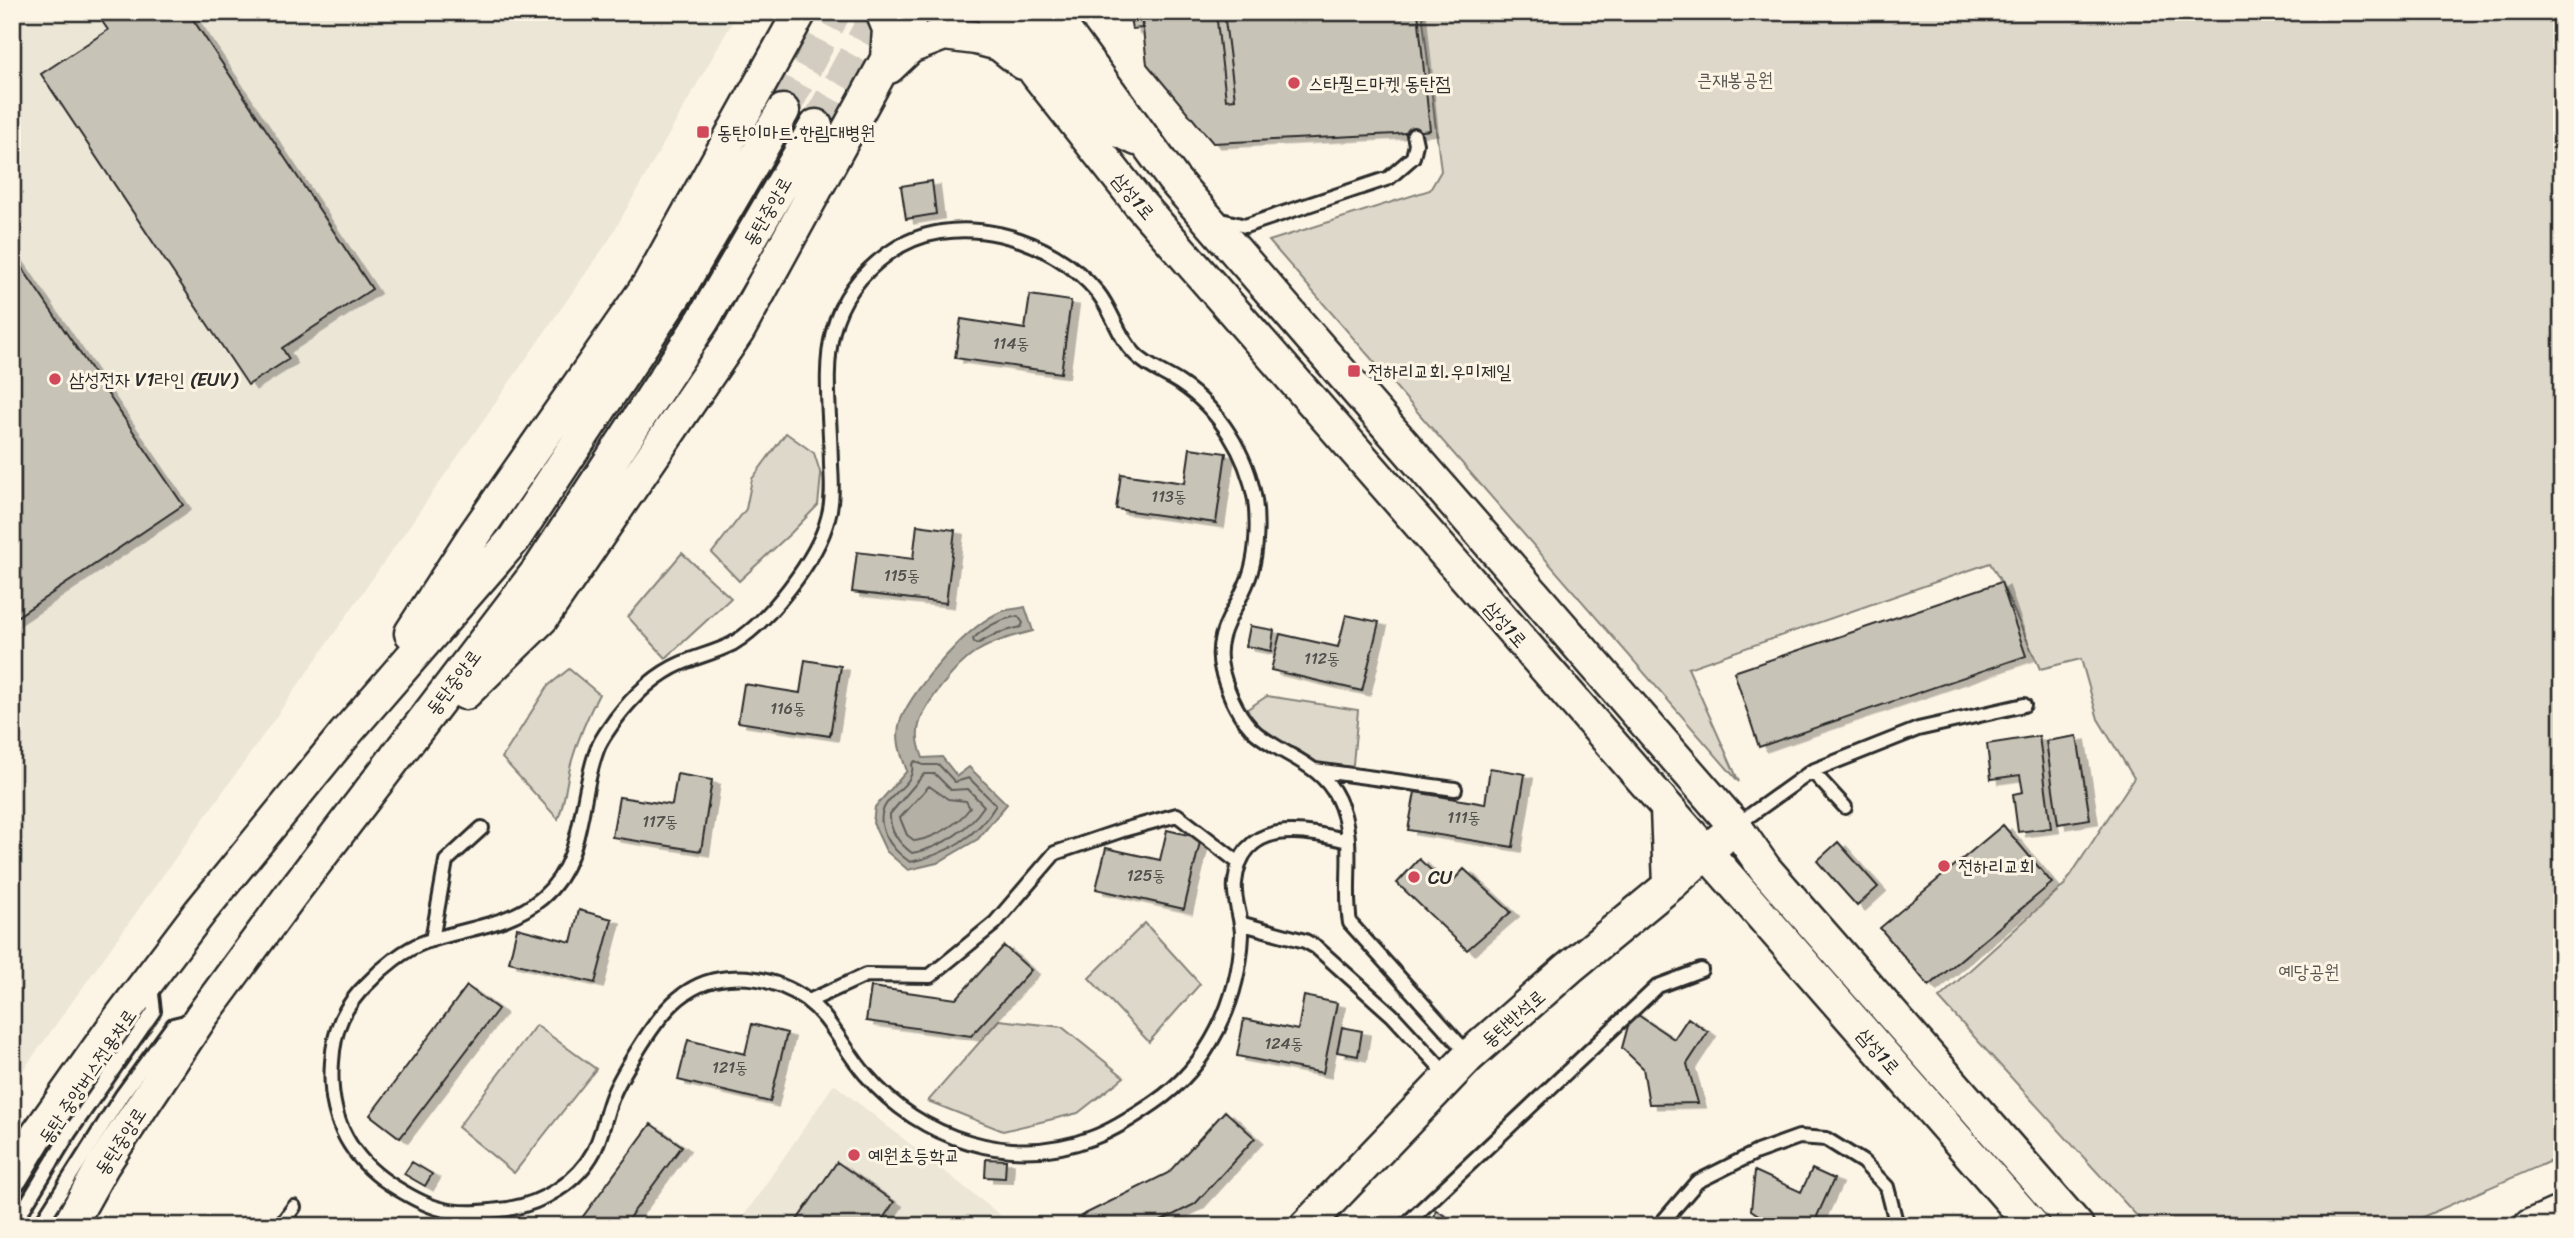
<svg xmlns="http://www.w3.org/2000/svg" width="2574" height="1238" font-family="Sriracha,'Poor Story',sans-serif">
<style>
.built{fill:#ece6d7}
.green{fill:#ded8ca;stroke:#84827a;stroke-width:2}
.water{fill:#b4b0a5;stroke:#7d7b74;stroke-width:2}
.lines{fill:none;stroke-linecap:round;stroke-linejoin:round}
.shore{stroke:#62605c;stroke-width:2}
.building{fill:#c8c3b7;stroke:#2b2b2b;stroke-width:2;filter:url(#shadow)}
.tertiary-tunnel{stroke:#d2cdc0;stroke-width:32;stroke-dasharray:32 16;stroke-linecap:butt}
.service-casing{stroke:#2b2b2b;stroke-width:18}
.tertiary-casing{stroke:#2b2b2b;stroke-width:37}
.service{stroke:#fcf5e5;stroke-width:12}
.tertiary{stroke:#fcf5e5;stroke-width:32}
.poi-dot{fill:#d1495b;stroke:#fcf5e5;stroke-width:2.5}
.labels{text-anchor:middle;stroke-width:6;stroke-linejoin:round;paint-order:stroke}
.number-label{font-size:16px;fill:#52514e}
.park-label{font-size:19px;fill:#585653;stroke:#fcf5e5}
.poi-label{font-size:19px;fill:#2b2b2b;stroke:#fcf5e5;text-anchor:start}
.street-label{font-size:19px;fill:#2b2b2b;stroke:#fcf5e5}
</style>
<defs>
<filter id="shadow"><feDropShadow dx="8" dy="4.5" stdDeviation="0" flood-color="#0004"/></filter>
</defs>
<rect width="100%" height="100%" fill="#fcf5e5"/>
<filter id="ink" filterUnits="userSpaceOnUse"><feTurbulence type="fractalNoise" baseFrequency=".0143" numOctaves="2"/><feDisplacementMap in="SourceGraphic" scale="14" xChannelSelector="R" yChannelSelector="G"/><feConvolveMatrix kernelMatrix="1 2 1 2 8 2 1 2 1" color-interpolation-filters="sRGB"/></filter>
<g filter="url(#ink)">
<path class="built" d="M 12,12 L 738,12 L 609,240 L 250,754 L 24,1069 L 12,1090 Z
M 834,1084 L 1014,1226 L 737,1226 Z"/>
<path class="green" d="M 1422,12 L 2562,12 L 2562,1156 L 2402,1226 L 2146,1226 L 1939,998 L 2065,884 L 2134,778 L 2098,719 L 2081,659 L 2040,669 L 2001,582 L 1990,563 L 1688,668 L 1739,782 L 1269,241 L 1430,190 L 1441,171 Z
M 786,433 L 814,453 L 821,475 L 818,505 L 791,533 L 739,581 L 712,553 L 746,509 L 752,479 Z
M 682,553 L 731,598 L 666,658 L 628,617 Z
M 569,669 L 599,694 C 588,715 579,736 572,760 C 566,780 566,799 558,819 L 502,758 L 548,686 Z
M 1267,696 L 1358,710 L 1352,775 L 1315,770 L 1240,714 Z
M 1145,923 L 1200,984 L 1149,1042 L 1089,978 Z
M 999,1020 L 1062,1027 L 1124,1077 L 1078,1113 L 1003,1131 L 928,1101 Z
M 536,1025 L 596,1069 L 514,1173 L 458,1127 Z"/>
<path class="water" d="M 1025,607 L 1033,631 C 1013,636 994,641 976,652 C 956,666 925,702 919,725 C 916,737 919,747 923,758 L 942,757 L 957,776 L 969,767 L 1007,804 L 978,839 L 937,863 L 908,870 L 886,851 L 873,823 L 875,807 L 907,771 C 901,755 894,737 901,719 C 914,687 970,623 1003,611 C 1010,609 1018,609 1025,607 Z"/>
<g class="lines">
<path class="shore" d="M 1018,616 L 1023,623 L 1021,627 L 998,633 L 977,644 L 974,642 L 973,639 C 985,627 1002,619 1018,616 Z
M 915,761 L 923,765 L 939,765 L 955,782 L 969,778 L 996,805 C 978,836 945,855 910,862 C 899,854 891,847 885,834 C 868,795 918,791 912,764 Z
M 924,774 L 935,774 L 951,790 L 968,789 L 984,806 C 968,830 941,848 912,853 C 900,844 889,831 890,814 Z
M 929,786 L 948,799 L 966,801 L 970,808 C 958,824 935,838 915,841 L 907,835 L 900,818 Z"/>
</g>
<path class="building" d="M 106,12 L 188,12 L 372,289 L 282,348 L 289,359 L 248,385 L 41,74 L 108,30 L 99,17 Z
M 1129,12 L 1141,12 L 1142,28 L 1132,29 Z
M 1141,12 L 1418,12 L 1430,130 L 1396,134 L 1213,143 L 1147,64 Z
M 1216,12 L 1224,12 L 1235,99 L 1226,100 Z
M 932,181 L 936,214 L 906,219 L 901,186 Z
M 12,253 L 183,505 L 12,620 Z
M 1030,295 L 1071,301 L 1061,373 L 955,358 L 961,319 L 1025,329 Z
M 1190,448 L 1226,453 L 1216,523 L 1116,509 L 1121,474 L 1185,483 Z
M 917,525 L 955,530 L 946,603 L 852,592 L 857,552 L 913,559 Z
M 2001,582 L 2026,656 L 1759,747 L 1734,672 Z
M 1346,615 L 1379,622 L 1362,691 L 1271,670 L 1280,634 L 1338,647 Z
M 1250,626 L 1274,630 L 1271,651 L 1246,646 Z
M 805,660 L 841,666 L 830,736 L 738,722 L 744,684 L 800,693 Z
M 2039,736 L 2051,828 L 2018,832 L 2013,794 L 2023,792 L 2020,775 L 1991,779 L 1987,744 Z
M 2077,736 L 2090,819 L 2058,824 L 2046,741 Z
M 1490,768 L 1525,774 L 1513,847 L 1408,830 L 1415,792 L 1485,804 Z
M 677,774 L 712,780 L 701,851 L 612,837 L 619,797 L 672,805 Z
M 2003,825 L 2052,883 L 1929,986 L 1880,928 Z
M 1167,830 L 1201,838 L 1184,909 L 1096,889 L 1106,848 L 1160,860 Z
M 1838,842 L 1878,887 L 1857,906 L 1817,861 Z
M 1419,859 L 1448,886 L 1464,869 L 1511,912 L 1467,950 L 1397,883 Z
M 579,910 L 612,919 L 595,983 L 509,962 L 517,928 L 571,942 Z
M 1004,946 L 1031,970 L 971,1036 L 866,1021 L 871,987 L 956,999 Z
M 467,986 L 498,1009 L 400,1138 L 370,1115 Z
M 1304,996 L 1337,1003 L 1323,1073 L 1237,1056 L 1244,1019 L 1298,1030 Z
M 1632,1011 L 1674,1039 L 1688,1018 L 1708,1032 L 1687,1064 L 1698,1103 L 1649,1104 L 1643,1068 L 1622,1048 Z
M 752,1024 L 787,1033 L 770,1102 L 678,1080 L 688,1040 L 745,1054 Z
M 1342,1027 L 1362,1031 L 1358,1056 L 1337,1052 Z
M 1225,1111 L 1255,1138 L 1195,1204 L 1151,1226 L 1086,1226 L 1081,1216 L 1168,1173 Z
M 651,1124 L 682,1146 L 623,1226 L 576,1226 Z
M 986,1159 L 1006,1160 L 1005,1178 L 985,1177 Z
M 412,1162 L 432,1174 L 425,1186 L 404,1174 Z
M 837,1162 L 894,1202 L 878,1226 L 793,1226 Z
M 1812,1169 L 1834,1179 L 1817,1216 L 1819,1226 L 1775,1226 L 1751,1210 L 1755,1171 L 1801,1192 Z
M 1436,1210 L 1460,1226 L 1432,1226 Z"/>
<g class="lines">
<path class="tertiary-tunnel" d="M 783,111 L 835,12
M 816,126 L 878,12"/>
<g class="service-casing">
<path id="service" d="M 1217,219 L 1245,226 L 1389,178 L 1413,157 L 1416,144 L 1414,135
M 1315,770 L 1455,789
M 1812,771 L 1845,807
M 1735,826 L 1812,771 L 1918,729 L 2024,705
M 1348,841 C 1304,829 1241,818 1235,883 C 1233,901 1242,917 1242,935 C 1239,1001 1209,1066 1154,1103 C 1135,1116 1114,1130 1092,1138 C 1011,1169 920,1139 866,1075 C 850,1057 839,1035 824,1017 C 802,989 764,975 729,978 C 682,981 658,1017 636,1053 C 627,1068 617,1083 611,1100 C 605,1117 602,1135 594,1151 C 577,1183 543,1203 508,1209 C 486,1212 460,1215 437,1208 C 421,1203 404,1193 390,1184 C 346,1155 328,1114 332,1062 C 334,1028 344,1006 368,983 C 383,967 405,949 425,942 C 465,928 509,926 542,898 C 586,860 578,800 597,750 C 600,740 609,729 615,720 C 633,696 654,675 682,663 C 699,656 716,652 732,644 C 768,623 818,558 828,518 C 833,502 832,482 831,465 C 830,382 809,310 889,253 C 952,207 1052,236 1098,293 C 1113,312 1118,337 1135,354 C 1147,367 1165,373 1180,383 C 1219,409 1247,454 1255,500 C 1258,522 1257,550 1251,571 C 1241,607 1211,631 1222,671 C 1228,693 1239,718 1256,733 C 1285,757 1321,763 1338,799 C 1357,838 1343,883 1350,923 L 1469,1055
M 1243,924 L 1305,941 L 1316,947 L 1392,1015 L 1448,1076
M 432,940 L 446,861 L 482,828
M 809,1001 L 866,975 L 930,976 L 995,923 L 1055,853 L 1123,830 L 1177,815 L 1239,863
M 13,1226 L 70,1132 L 154,1011 L 151,986
M 39,1226 L 122,1095 L 173,1025 L 193,1020
M 280,1226 L 294,1207
M 1404,1226 L 1658,986 L 1701,970
M 1659,1226 L 1697,1182 L 1757,1152 L 1799,1137 L 1826,1139 L 1863,1162 L 1887,1187 L 1897,1226"/>
</g>
<g class="tertiary-casing">
<path id="tertiary" d="M 882,12 L 889,29 L 887,59
M 992,12 L 1037,74 L 1138,202 L 2033,1226
M 1019,12 L 1102,122 L 1137,139
M 1051,12 L 1173,179 L 1735,826 L 1765,869 L 2077,1226
M 889,67 L 910,47 L 944,34 L 976,38 L 999,44 L 1023,63
M 411,633 L 473,537 L 649,284 L 800,12
M 465,693 L 542,618 L 738,331 L 913,12
M 1667,809 L 1670,885
M 12,1176 L 37,1135 L 117,1022 L 200,912 L 345,734 L 514,539 L 681,286 L 783,111
M 69,1226 L 103,1165 L 201,1017 L 293,892 L 541,567 L 703,320 L 816,126
M 1306,1226 L 1469,1056 L 1569,968 L 1670,885 L 1721,839
M 2530,1226 L 2562,1212"/>
</g>
<use href="#service" class="service"/>
<use href="#tertiary" class="tertiary"/>
</g>
</g>
<g class="poi-dot">
<circle cx="1294" cy="83" r="7"/>
<rect x="696" y="125" width="14" height="14" rx="3.5"/>
<rect x="1347" y="364" width="14" height="14" rx="3.5"/>
<circle cx="55" cy="379" r="7"/>
<circle cx="1944" cy="866" r="7"/>
<circle cx="1414" cy="877" r="7"/>
<circle cx="854" cy="1155" r="7"/>
</g>
<g class="labels">
<g class="number-label">
<text x="1011" y="349">114동</text>
<text x="1169" y="502">113동</text>
<text x="902" y="581">115동</text>
<text x="1322" y="664">112동</text>
<text x="788" y="714">116동</text>
<text x="1464" y="823">111동</text>
<text x="660" y="827">117동</text>
<text x="1146" y="881">125동</text>
<text x="1284" y="1049">124동</text>
<text x="730" y="1073">121동</text>
</g>
<g class="park-label">
<text x="1735" y="86">큰재봉공원</text>
<text x="2309" y="978">예당공원</text>
</g>
<g class="poi-label">
<text x="1308" y="90">스타필드마켓 동탄점</text>
<text x="717" y="139">동탄이마트.한림대병원</text>
<text x="1368" y="378">전하리교회.우미제일</text>
<text x="69" y="386">삼성전자 V1라인 (EUV)</text>
<text x="1958" y="873">전하리교회</text>
<text x="1428" y="884">CU</text>
<text x="868" y="1162">예원초등학교</text>
</g>
<g class="street-label">
<text transform="translate(1134 196) rotate(50)" y="7">삼성1로</text>
<text transform="translate(767 211) rotate(-60)" y="7">동탄중앙로</text>
<text transform="translate(1506 624) rotate(49)" y="7">삼성1로</text>
<text transform="translate(453 682) rotate(-53)" y="7">동탄중앙로</text>
<text transform="translate(1513 1018) rotate(-41)" y="7">동탄반석로</text>
<text transform="translate(1879 1051) rotate(49)" y="7">삼성1로</text>
<text transform="translate(87 1076) rotate(-56)" y="7">동탄 중앙버스전용차로</text>
<text transform="translate(120 1141) rotate(-57)" y="7">동탄중앙로</text>
</g>
</g>
<rect width="2574" height="1238" fill="none" stroke="#fcf5e5" stroke-width="42"/>
<rect x="21" y="21" width="2532" height="1196" fill="none" stroke="#2b2b2b" stroke-width="2.5" filter="url(#ink)"/>
</svg>
